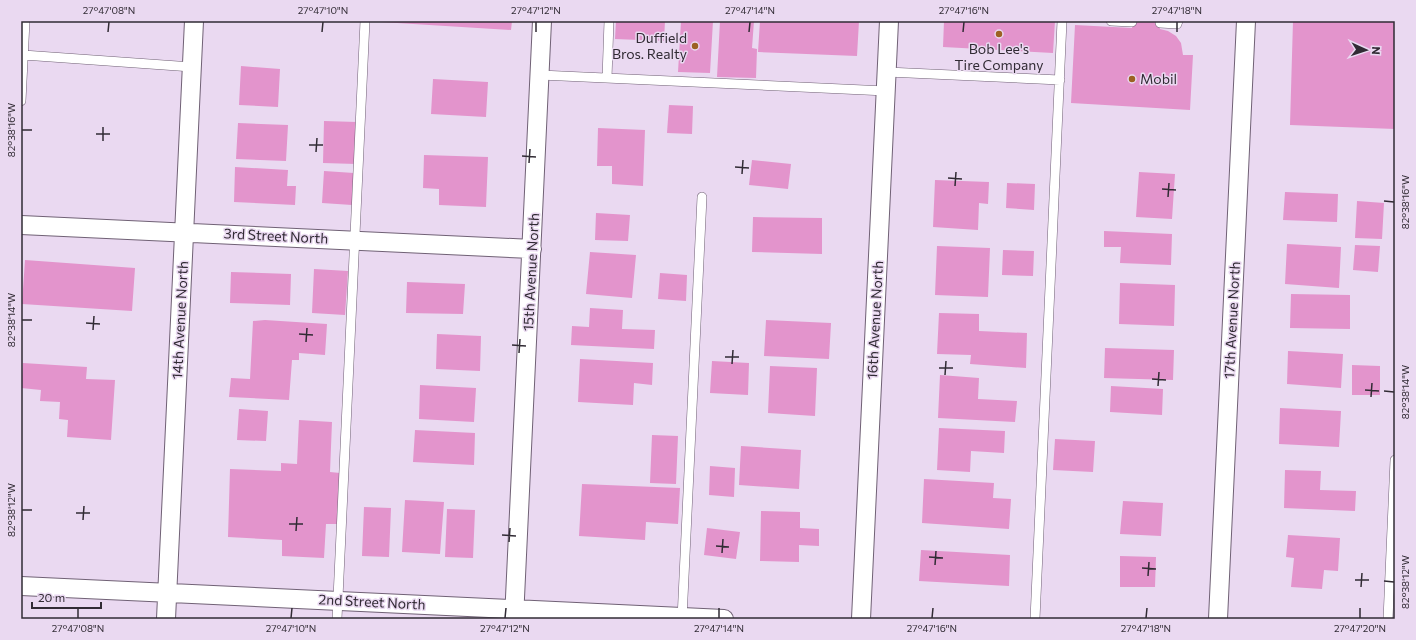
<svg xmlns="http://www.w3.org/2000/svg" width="1416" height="640" font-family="Commissioner,sans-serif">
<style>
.building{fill:#e394cc}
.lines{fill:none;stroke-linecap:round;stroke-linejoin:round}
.lane-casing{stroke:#706175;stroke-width:10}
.street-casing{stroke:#706175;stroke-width:20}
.lane{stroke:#fff;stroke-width:9}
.street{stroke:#fff;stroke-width:18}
.ticks{fill:none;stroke:#312b34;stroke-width:1.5}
.poi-dot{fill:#9c6122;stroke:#ead9f1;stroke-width:1.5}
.labels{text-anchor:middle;stroke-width:3;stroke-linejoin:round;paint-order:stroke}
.poi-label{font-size:14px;fill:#312b34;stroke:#ead9f1;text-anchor:end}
.street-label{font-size:14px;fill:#312b34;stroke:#ead9f1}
.neatline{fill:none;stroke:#312b34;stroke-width:1.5}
.ticks-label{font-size:10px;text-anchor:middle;fill:#312b34}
</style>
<rect width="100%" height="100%" fill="#ead9f1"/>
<path class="building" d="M 381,21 L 512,21 L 511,30 L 381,22 Z
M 616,21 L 665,21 L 664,41 L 615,39 Z
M 681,21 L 713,21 L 710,73 L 678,72 Z
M 720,21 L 754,21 L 752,48 L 757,49 L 756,78 L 717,77 Z
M 760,21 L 859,21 L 857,56 L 758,52 Z
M 944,21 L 1055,21 L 1053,53 L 943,47 Z
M 1132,21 L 1160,21 L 1160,29 L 1168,31 L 1176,36 L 1181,43 L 1183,55 L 1193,55 L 1190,110 L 1071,103 L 1075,25 L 1132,28 Z
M 1293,21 L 1395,21 L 1395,129 L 1290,125 Z
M 241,66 L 280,69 L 278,107 L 239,105 Z
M 433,79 L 488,82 L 486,117 L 431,114 Z
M 669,105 L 693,106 L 692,134 L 667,133 Z
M 324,121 L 357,122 L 356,164 L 323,163 Z
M 238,123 L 288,125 L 286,161 L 236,159 Z
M 598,128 L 645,130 L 643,186 L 612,184 L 612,166 L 597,166 Z
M 424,155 L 488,157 L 486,207 L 439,205 L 439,189 L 423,188 Z
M 752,160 L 791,164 L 788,189 L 749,185 Z
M 235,167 L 288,170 L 287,186 L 296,186 L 295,205 L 234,202 Z
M 324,171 L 354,173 L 352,205 L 322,203 Z
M 1139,172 L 1175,174 L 1172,219 L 1136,217 Z
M 935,180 L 989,182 L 988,204 L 979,203 L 978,230 L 933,227 Z
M 1007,183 L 1035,184 L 1034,210 L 1006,208 Z
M 1285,192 L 1338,194 L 1337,222 L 1283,220 Z
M 1357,201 L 1384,203 L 1382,239 L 1355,238 Z
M 596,213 L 630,215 L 628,241 L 595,240 Z
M 753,217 L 822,218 L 822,254 L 752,252 Z
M 1104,231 L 1172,234 L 1171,265 L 1120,263 L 1121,247 L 1104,247 Z
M 1287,244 L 1341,247 L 1339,288 L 1285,284 Z
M 1355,245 L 1380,246 L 1378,272 L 1353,270 Z
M 937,246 L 990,248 L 988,297 L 935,295 Z
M 1003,250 L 1034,251 L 1033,276 L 1002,275 Z
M 590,252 L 636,255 L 632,298 L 586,294 Z
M 25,260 L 135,268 L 132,311 L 22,304 Z
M 314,269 L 348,271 L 345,315 L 312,313 Z
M 231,272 L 291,274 L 290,305 L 230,303 Z
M 660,273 L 687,275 L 686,301 L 658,299 Z
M 407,282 L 465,284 L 463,314 L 406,313 Z
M 1120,283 L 1175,285 L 1174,326 L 1119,324 Z
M 1291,294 L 1350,295 L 1350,329 L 1290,328 Z
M 590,308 L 623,310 L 622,329 L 655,330 L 654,349 L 571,345 L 572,326 L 589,327 Z
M 939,313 L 979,314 L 979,331 L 1027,333 L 1026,368 L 970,364 L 971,355 L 937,354 Z
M 265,320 L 327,324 L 325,355 L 299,353 L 299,360 L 292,360 L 289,400 L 229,397 L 231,378 L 250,379 L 253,321 Z
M 766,320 L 831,323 L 829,359 L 764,356 Z
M 437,334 L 481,336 L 480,371 L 436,369 Z
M 1105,348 L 1174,350 L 1173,380 L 1104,378 Z
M 1288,351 L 1343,354 L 1341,388 L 1287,384 Z
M 580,359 L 653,363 L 652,385 L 634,383 L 633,405 L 578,402 Z
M 712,361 L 749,363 L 748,395 L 710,393 Z
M 23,363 L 87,367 L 86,379 L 115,380 L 111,440 L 67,437 L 68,420 L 59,419 L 60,402 L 40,401 L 41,390 L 21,388 Z
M 1352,365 L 1380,366 L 1380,395 L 1352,395 Z
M 770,366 L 817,368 L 815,416 L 768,413 Z
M 940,375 L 979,378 L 978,399 L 1017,401 L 1015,422 L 938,418 Z
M 420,385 L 476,388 L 474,422 L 419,419 Z
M 1111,386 L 1163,389 L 1162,415 L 1110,412 Z
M 1280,408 L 1341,411 L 1339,447 L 1279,444 Z
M 239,409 L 268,411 L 266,441 L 237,440 Z
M 299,420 L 332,422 L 330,472 L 340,473 L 338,524 L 326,524 L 324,558 L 282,556 L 282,540 L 228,537 L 230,469 L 281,471 L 281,463 L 297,464 Z
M 939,428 L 1005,431 L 1004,453 L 971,451 L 970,472 L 937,470 Z
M 415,430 L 475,433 L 474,465 L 413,462 Z
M 652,435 L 678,436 L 676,484 L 650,483 Z
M 1055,439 L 1095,441 L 1093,472 L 1053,470 Z
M 741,446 L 801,450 L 799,489 L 739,485 Z
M 710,466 L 735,468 L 734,497 L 709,495 Z
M 1285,470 L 1321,471 L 1320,490 L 1356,491 L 1355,511 L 1284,508 Z
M 924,479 L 994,483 L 993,498 L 1011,499 L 1009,529 L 922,523 Z
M 582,484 L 680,488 L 678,524 L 646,522 L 645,540 L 579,536 Z
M 405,500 L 444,502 L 440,554 L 402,552 Z
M 1123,501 L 1163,503 L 1161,536 L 1120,534 Z
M 364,507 L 391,508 L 389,557 L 362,556 Z
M 447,509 L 475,510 L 473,558 L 445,557 Z
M 761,511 L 800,512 L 800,528 L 819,529 L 819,546 L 799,545 L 799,562 L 760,561 Z
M 707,528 L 740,532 L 736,559 L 704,555 Z
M 1288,535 L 1340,538 L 1338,571 L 1324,570 L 1322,589 L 1291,587 L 1294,558 L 1286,557 Z
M 921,550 L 1010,555 L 1009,586 L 919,581 Z
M 1120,556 L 1156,557 L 1155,587 L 1120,587 Z"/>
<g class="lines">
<g class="lane-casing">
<path id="lane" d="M 1111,21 L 1132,22
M 1160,23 L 1177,24 L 1178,21
M 23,55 L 192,67
M 887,72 L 1060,80
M 540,75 L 886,91
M 607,78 L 609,21
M 21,101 L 25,21
M 337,619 L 365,21
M 682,619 L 702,197
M 1035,619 L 1062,21
M 1388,619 L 1395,460"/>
</g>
<g class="street-casing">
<path id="street" d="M 21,225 L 532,249
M 21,586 L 724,619
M 166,619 L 194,21
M 514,619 L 542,21
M 861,619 L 889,21
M 1218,619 L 1246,21"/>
</g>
<use href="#lane" class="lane"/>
<use href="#street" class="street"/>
</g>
<path class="ticks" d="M 108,32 L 109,22M 322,32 L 323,22M 536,32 L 536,22M 749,32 L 750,22M 963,32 L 964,22M 1177,32 L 1177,22M 22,130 L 32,130M 96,134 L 110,134M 103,141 L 103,127M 309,145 L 323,145M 316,152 L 317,138M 522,156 L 536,157M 529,163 L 530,149M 735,167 L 749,168M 742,174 L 743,160M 948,178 L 962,179M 955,186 L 956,172M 1162,189 L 1176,190M 1168,197 L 1169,183M 1384,201 L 1394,202M 22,320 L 32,320M 86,323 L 100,324M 93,330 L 94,316M 299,334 L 313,335M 306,342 L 307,328M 512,345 L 526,346M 519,353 L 520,339M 725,357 L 739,357M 732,364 L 733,350M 939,368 L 953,368M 945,375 L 946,361M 1152,379 L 1166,380M 1158,386 L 1159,372M 1365,390 L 1379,391M 1384,391 L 1394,392M 1371,397 L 1372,383M 22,510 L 32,510M 76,513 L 90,513M 83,520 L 84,506M 289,524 L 303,524M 296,531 L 297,517M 502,535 L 516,536M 509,542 L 510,528M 716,546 L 729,547M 722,553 L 723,539M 929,557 L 943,558M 935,565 L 936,551M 1142,568 L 1156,569M 1148,576 L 1149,562M 1355,580 L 1369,580M 1384,581 L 1394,582M 1361,587 L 1362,573M 78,618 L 78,608M 291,618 L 292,608M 505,618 L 506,608M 719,618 L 719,608M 932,618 L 933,608M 1146,618 L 1147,608M 1360,618 L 1360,608"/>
<g class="poi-dot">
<circle cx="999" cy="34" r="4"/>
<circle cx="695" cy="46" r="4"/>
<circle cx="1132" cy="79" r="4"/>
</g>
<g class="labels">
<g class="poi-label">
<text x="687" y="43">Duffield<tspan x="687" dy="16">Bros. Realty</tspan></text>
<text x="999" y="54" text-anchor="middle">Bob Lee's<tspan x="999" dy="16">Tire Company</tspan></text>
<text x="1140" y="84" text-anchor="start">Mobil</text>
</g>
<g class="street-label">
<text transform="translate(276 236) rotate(3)" y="5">3rd Street North</text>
<text transform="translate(531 272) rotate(-87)" y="5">15th Avenue North</text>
<text transform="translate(180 320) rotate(-87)" y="5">14th Avenue North</text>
<text transform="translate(875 320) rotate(-87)" y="5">16th Avenue North</text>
<text transform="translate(1232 320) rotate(-87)" y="5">17th Avenue North</text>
<text transform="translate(372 602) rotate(3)" y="5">2nd Street North</text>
</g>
</g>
<rect width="1416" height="640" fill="none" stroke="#ead9f1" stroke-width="44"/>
<g transform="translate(1366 50) rotate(93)" stroke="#ead9f1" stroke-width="3" paint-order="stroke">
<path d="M0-3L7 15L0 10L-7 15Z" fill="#312b34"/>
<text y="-6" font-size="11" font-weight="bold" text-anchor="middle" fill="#312b34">N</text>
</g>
<path d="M32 602v6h69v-6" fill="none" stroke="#312b34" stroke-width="2"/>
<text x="38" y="602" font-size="12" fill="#312b34" stroke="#ead9f1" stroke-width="3" paint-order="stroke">20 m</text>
<rect x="22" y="22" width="1372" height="596" class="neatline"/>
<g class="ticks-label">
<text x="109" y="14">27°47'08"N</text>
<text x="323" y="14">27°47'10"N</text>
<text x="536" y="14">27°47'12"N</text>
<text x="750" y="14">27°47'14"N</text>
<text x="964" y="14">27°47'16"N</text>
<text x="1177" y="14">27°47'18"N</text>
<text transform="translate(11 130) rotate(-90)" y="4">82°38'16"W</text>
<text transform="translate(1405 202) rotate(-90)" y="4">82°38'16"W</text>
<text transform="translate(11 320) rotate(-90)" y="4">82°38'14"W</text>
<text transform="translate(1405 392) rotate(-90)" y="4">82°38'14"W</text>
<text transform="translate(11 510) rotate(-90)" y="4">82°38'12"W</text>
<text transform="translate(1405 582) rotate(-90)" y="4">82°38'12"W</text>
<text x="78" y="632">27°47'08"N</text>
<text x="291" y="632">27°47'10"N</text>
<text x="505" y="632">27°47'12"N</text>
<text x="719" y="632">27°47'14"N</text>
<text x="932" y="632">27°47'16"N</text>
<text x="1146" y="632">27°47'18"N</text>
<text x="1360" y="632">27°47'20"N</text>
</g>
</svg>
